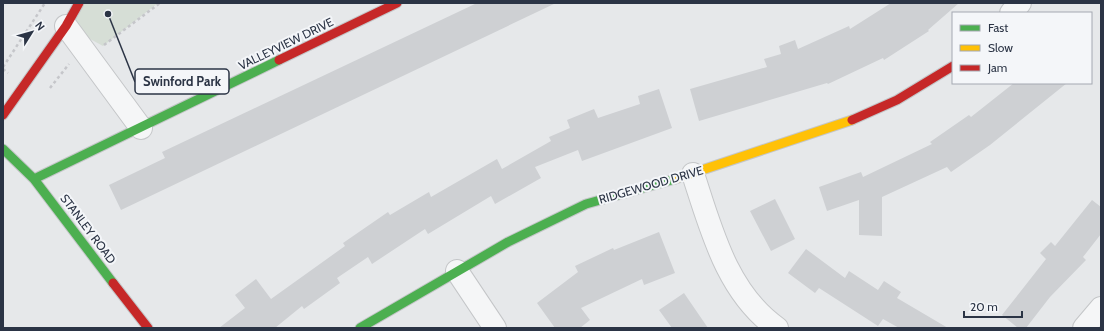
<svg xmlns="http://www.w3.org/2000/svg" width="1104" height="331" font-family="Cabin,sans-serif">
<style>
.green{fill:#d6ded6}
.building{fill:#ced0d3}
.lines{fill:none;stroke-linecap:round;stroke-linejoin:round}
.street-casing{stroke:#c4c6c8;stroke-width:24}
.fast-casing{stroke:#c4c6c8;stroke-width:11}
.slow-casing{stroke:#c4c6c8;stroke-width:11}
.jam-casing{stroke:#c4c6c8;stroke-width:11}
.path{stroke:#c5c6ca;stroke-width:2.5;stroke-dasharray:3 3;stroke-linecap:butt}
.street{stroke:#f5f6f7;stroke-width:22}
.fast{stroke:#4caf50;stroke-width:9}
.slow{stroke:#ffc107;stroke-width:9}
.jam{stroke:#c62828;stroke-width:9}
.labels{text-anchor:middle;stroke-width:4;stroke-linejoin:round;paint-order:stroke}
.street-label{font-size:12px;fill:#2b3445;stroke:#f4f6f9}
.leader{fill:none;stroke:#2b3445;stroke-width:1.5}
.callout-dot{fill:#2b3445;stroke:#f4f6f9;stroke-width:1.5}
.callout{fill:#f4f6f9;stroke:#2b3445;stroke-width:1.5}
.callout-label{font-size:13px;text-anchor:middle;font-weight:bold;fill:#2b3445}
</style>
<rect width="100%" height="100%" fill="#e6e8ea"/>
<path class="green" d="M 79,3 L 158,3 L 103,46 L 66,26 Z"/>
<path class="building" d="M 477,3 L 556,3 L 121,210 L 109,185 L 165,158 L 162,152 Z
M 891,3 L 959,3 L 928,30 L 929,31 L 884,60 L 883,58 L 828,84 L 827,83 L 699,121 L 690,89 L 767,67 L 764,59 L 781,54 L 779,46 L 795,40 L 798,49 L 849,26 L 850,29 Z
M 1014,83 L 1067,83 L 990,145 L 951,172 L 947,167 L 882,197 L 882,236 L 859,235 L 859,200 L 827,211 L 819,187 L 861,172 L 863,177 L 932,144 L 930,142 L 969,115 L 971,117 Z
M 659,89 L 672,128 L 582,161 L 578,150 L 535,167 L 541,178 L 495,204 L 491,196 L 428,234 L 425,229 L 372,264 L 368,257 L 337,278 L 340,283 L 304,309 L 302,306 L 275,328 L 219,328 L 245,308 L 235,295 L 256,279 L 271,299 L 345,246 L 343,243 L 388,212 L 390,215 L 429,192 L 431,197 L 497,159 L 502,169 L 551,141 L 549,137 L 570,128 L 567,120 L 594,109 L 598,118 L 640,104 L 638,96 Z
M 775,199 L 795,239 L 771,251 L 750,211 Z
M 1092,200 L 1101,207 L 1101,234 L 1083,257 L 1086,260 L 1050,297 L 1026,328 L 1018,328 L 1002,315 L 1046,259 L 1040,253 L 1051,242 L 1055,246 Z
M 659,232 L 675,273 L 644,285 L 642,279 L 581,308 L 590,320 L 580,328 L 555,328 L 537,303 L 578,272 L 575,266 L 613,248 L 614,250 Z
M 806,249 L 845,278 L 849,271 L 878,290 L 884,281 L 901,292 L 897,298 L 948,328 L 899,328 L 883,319 L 878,326 L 819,288 L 815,293 L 788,273 Z
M 684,293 L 708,328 L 672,328 L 659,310 Z"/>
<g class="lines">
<g class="street-casing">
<path id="street" d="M 1011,13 L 1020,3
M 66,26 L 141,128
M 693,174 C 711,229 727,293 777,328
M 457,271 L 495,328
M 1084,328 L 1101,308"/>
</g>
<g class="fast-casing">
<path id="fast" d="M 3,149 L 34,179 L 113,283
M 34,179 L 279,60
M 360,328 L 508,242 L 586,204 L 675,179"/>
</g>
<g class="slow-casing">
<path id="slow" d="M 675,179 L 852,120"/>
</g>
<g class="jam-casing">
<path id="jam" d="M 279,60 L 397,3
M 3,115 L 66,26 L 79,3
M 852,120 L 897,100 L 953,66
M 113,283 L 148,328"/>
</g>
<path class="path" d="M 104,45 L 160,3
M 3,67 L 45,3
M 3,69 L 8,73
M 50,88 L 69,64"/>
<use href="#street" class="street"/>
<use href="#fast" class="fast"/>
<use href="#slow" class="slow"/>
<use href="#jam" class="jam"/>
</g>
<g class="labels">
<g class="street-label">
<text transform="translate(286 44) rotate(-26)" y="4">VALLEYVIEW DRIVE</text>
<text transform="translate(651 185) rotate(-16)" y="4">RIDGEWOOD DRIVE</text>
<text transform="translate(88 229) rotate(53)" y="4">STANLEY ROAD</text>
</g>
</g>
<path class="leader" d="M108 14L135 82"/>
<circle class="callout-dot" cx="108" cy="14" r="4"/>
<rect class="callout" x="135" y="69" width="94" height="25" rx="4"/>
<g class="callout-label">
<text x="182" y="86">Swinford Park</text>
</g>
<rect width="1104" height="331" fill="none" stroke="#2b3445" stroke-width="8"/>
<rect x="952" y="12" width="140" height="72" fill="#f4f6f9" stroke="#a4a8b1"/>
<rect x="960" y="25" width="20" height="6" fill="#4caf50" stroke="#a4a8b1"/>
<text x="988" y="32" font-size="12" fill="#2b3445">Fast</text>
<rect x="960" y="45" width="20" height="6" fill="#ffc107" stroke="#a4a8b1"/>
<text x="988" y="52" font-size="12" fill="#2b3445">Slow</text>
<rect x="960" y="65" width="20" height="6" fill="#c62828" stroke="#a4a8b1"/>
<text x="988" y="72" font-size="12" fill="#2b3445">Jam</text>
<g transform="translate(32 32) rotate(53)" stroke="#f4f6f9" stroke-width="3" paint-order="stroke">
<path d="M0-3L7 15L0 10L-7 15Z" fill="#2b3445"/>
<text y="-6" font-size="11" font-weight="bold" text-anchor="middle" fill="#2b3445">N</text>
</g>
<path d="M964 311v6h58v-6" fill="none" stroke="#2b3445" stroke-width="2"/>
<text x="970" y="311" font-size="12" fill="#2b3445" stroke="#f4f6f9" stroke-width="3" paint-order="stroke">20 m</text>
</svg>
